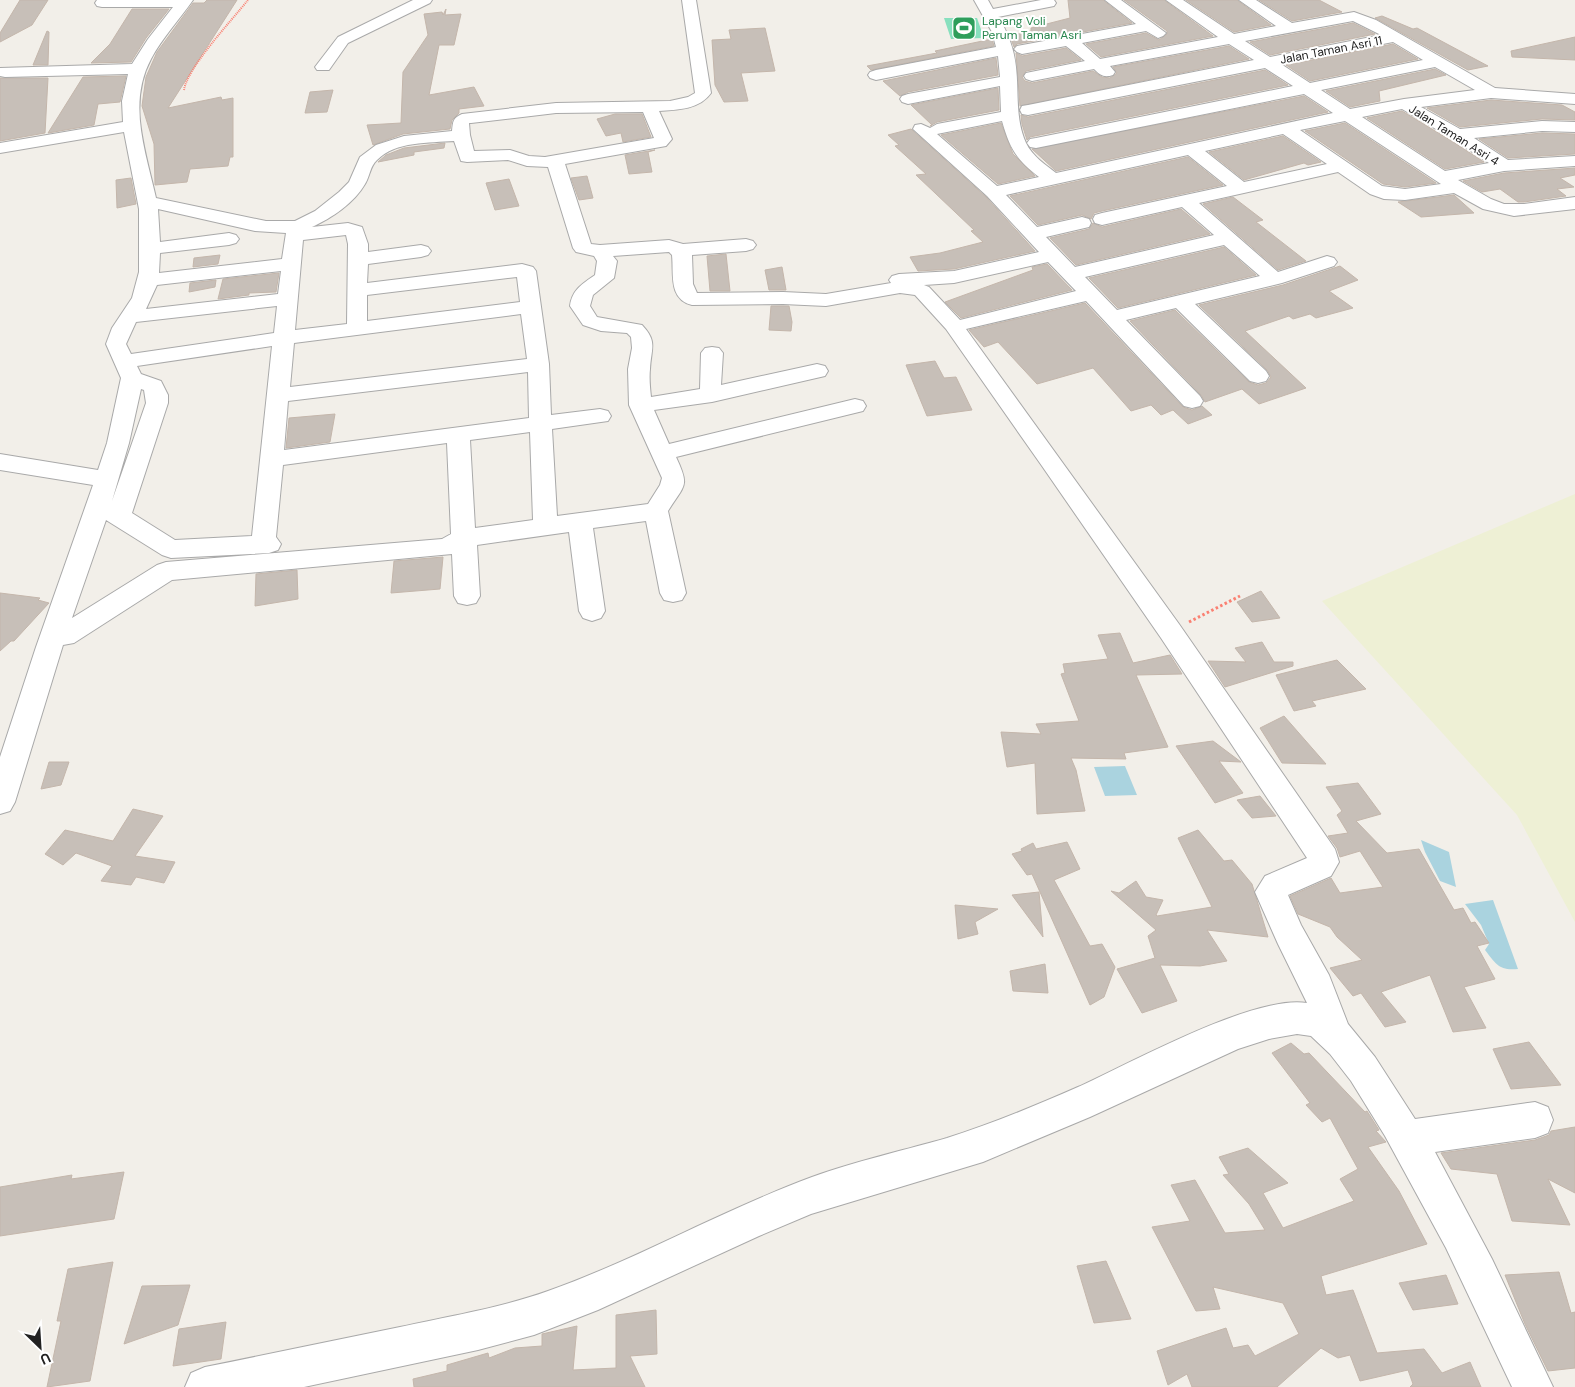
<svg xmlns="http://www.w3.org/2000/svg" width="1575" height="1387" font-family="'DM Sans',sans-serif">
<style>
.farmland{fill:#eef0d5}
.pitch{fill:#88e0be}
.water{fill:#aad3df}
.building{fill:#c7bfb8;stroke:#c4b6ab}
.lines{fill:none;stroke-linecap:round;stroke-linejoin:round}
.minor-casing{stroke:#a9a9a9;stroke-width:2}
.path-far1{stroke:#fa8072;stroke-width:2;stroke-dasharray:1 1;stroke-linecap:butt}
.path{stroke:#fa8072;stroke-width:3;stroke-dasharray:2.5 2.5;stroke-linecap:butt}
.minor{fill:#fff;fill-rule:evenodd}
.labels{text-anchor:middle;stroke-width:4;stroke-linejoin:round;paint-order:stroke}
.far-leisure-label{font-size:12px;fill:#27864d;stroke:#fff;text-anchor:start}
.far-street-label{font-size:12px;fill:#222;stroke:#fff}
</style>
<rect width="100%" height="100%" fill="#f2efe9"/>
<path class="farmland" d="M 1575,494 L 1575,922 L 1517,815 L 1322,601 Z"/>
<path class="pitch" d="M 944,18 L 977,18 L 984,38 L 951,39 Z"/>
<path class="water" d="M 1125,766 L 1137,795 L 1105,796 L 1094,767 Z
M 1421,840 L 1449,852 L 1456,887 L 1440,881 L 1425,852 Z
M 1493,900 L 1518,969 C 1499,971 1496,964 1485,950 L 1489,944 L 1481,925 L 1465,904 Z"/>
<path class="building" d="M 20,0 L 48,0 L 32,25 L 0,42 L 0,33 Z
M 207,0 L 237,0 L 168,108 L 221,97 L 222,100 L 233,98 L 233,157 L 230,157 L 228,166 L 190,169 L 187,182 L 155,185 L 154,144 L 142,106 L 146,77 L 157,52 L 193,3 L 204,3 Z
M 1068,0 L 1103,0 L 1132,23 L 1017,44 L 1014,47 L 1010,36 L 1031,31 L 1031,28 L 1070,18 Z
M 1124,0 L 1164,0 L 1213,36 L 1101,57 L 1086,44 L 1146,33 L 1159,40 L 1167,34 L 1167,31 Z
M 1186,0 L 1237,0 L 1271,25 L 1234,32 Z
M 1259,0 L 1319,0 L 1342,12 L 1292,21 Z
M 132,9 L 169,9 L 146,38 L 131,62 L 91,63 L 110,44 Z
M 446,9 L 445,15 L 461,14 L 454,45 L 439,45 L 429,95 L 474,87 L 484,106 L 459,109 L 459,113 L 452,120 L 450,129 L 403,134 L 373,145 L 367,125 L 401,123 L 403,72 L 428,35 L 424,14 L 442,12 L 443,15 Z
M 1382,16 L 1413,29 L 1417,28 L 1488,66 L 1468,70 L 1375,18 Z
M 1353,23 L 1375,34 L 1270,55 L 1250,42 Z
M 765,28 L 775,71 L 741,73 L 748,101 L 724,102 L 715,85 L 712,40 L 731,39 L 729,30 Z
M 47,31 L 49,32 L 48,65 L 33,65 Z
M 1575,37 L 1575,60 L 1512,57 L 1511,51 Z
M 992,39 L 994,46 L 871,70 L 867,66 L 937,53 L 935,51 Z
M 1393,44 L 1418,59 L 1310,81 L 1286,65 Z
M 1229,46 L 1249,59 L 1020,106 L 1016,53 L 1022,56 L 1066,48 L 1081,60 L 1026,71 L 1022,77 L 1025,81 L 1032,83 L 1093,71 L 1102,77 L 1110,78 L 1117,73 L 1113,67 Z
M 996,58 L 998,75 L 908,92 L 900,96 L 883,81 Z
M 1435,69 L 1446,75 L 1379,91 L 1380,101 L 1350,107 L 1326,91 Z
M 1265,70 L 1288,85 L 1030,137 L 1027,140 L 1022,124 L 1021,115 L 1028,117 Z
M 126,76 L 120,102 L 98,104 L 94,125 L 48,133 L 83,77 Z
M 0,78 L 48,78 L 45,133 L 0,141 Z
M 998,88 L 999,110 L 937,122 L 930,126 L 932,125 L 911,105 Z
M 333,90 L 327,112 L 305,113 L 310,92 Z
M 1304,96 L 1328,112 L 1056,171 L 1032,149 Z
M 1491,100 L 1562,105 L 1575,112 L 1575,120 L 1542,119 L 1460,127 L 1427,108 Z
M 1402,111 L 1450,140 L 1484,162 L 1445,169 L 1367,118 Z
M 615,114 L 642,114 L 651,137 L 623,142 L 621,133 L 606,136 L 597,119 Z
M 1001,123 L 1013,154 L 1035,176 L 998,184 L 941,135 Z
M 1345,123 L 1436,183 L 1405,187 L 1383,184 L 1305,131 Z
M 911,129 L 986,197 L 1035,251 L 954,269 L 918,271 L 910,257 L 940,253 L 983,242 L 971,231 L 974,230 L 916,175 L 926,174 L 895,146 L 899,145 L 888,135 Z
M 1542,133 L 1575,134 L 1575,154 L 1508,158 L 1479,139 Z
M 1283,136 L 1321,162 L 1308,165 L 1304,163 L 1244,180 L 1209,152 Z
M 445,143 L 444,148 L 414,152 L 414,155 L 378,162 L 386,155 L 404,148 Z
M 655,150 L 648,152 L 652,172 L 629,174 L 625,155 Z
M 1188,157 L 1223,185 L 1102,211 L 1094,213 L 1091,219 L 1082,215 L 1038,225 L 1010,196 Z
M 1575,168 L 1575,175 L 1560,178 L 1574,187 L 1557,189 L 1566,196 L 1524,202 L 1518,202 L 1500,189 L 1482,192 L 1463,181 L 1504,173 Z
M 587,176 L 593,198 L 579,200 L 571,178 Z
M 131,178 L 136,204 L 117,208 L 116,180 Z
M 509,179 L 519,206 L 495,210 L 486,183 Z
M 1454,195 L 1474,213 L 1421,217 L 1398,202 Z
M 1233,197 L 1263,220 L 1256,222 L 1306,261 L 1278,270 L 1203,204 Z
M 1181,209 L 1210,234 L 1076,265 L 1050,238 L 1089,229 L 1093,223 L 1102,227 Z
M 1224,247 L 1256,275 L 1118,308 L 1089,278 Z
M 726,254 L 730,291 L 710,291 L 707,256 Z
M 220,255 L 218,264 L 193,267 L 194,258 Z
M 1047,264 L 1072,290 L 961,318 L 945,302 L 1033,270 L 1032,267 Z
M 1340,266 L 1358,280 L 1329,291 L 1353,308 L 1316,318 L 1310,314 L 1293,319 L 1289,316 L 1245,331 L 1306,388 L 1259,404 L 1242,389 L 1205,402 L 1201,395 L 1130,321 L 1175,310 L 1249,382 L 1258,385 L 1266,383 L 1271,377 L 1267,370 L 1199,305 L 1283,285 Z
M 782,267 L 786,290 L 769,290 L 765,270 Z
M 279,273 L 276,292 L 249,293 L 249,295 L 218,299 L 223,279 Z
M 216,280 L 215,287 L 189,292 L 190,283 Z
M 1085,303 L 1183,407 L 1192,410 L 1202,406 L 1212,415 L 1188,424 L 1173,410 L 1161,415 L 1151,405 L 1131,411 L 1093,368 L 1037,384 L 998,342 L 984,347 L 969,330 Z
M 771,306 L 789,306 L 792,322 L 791,331 L 769,330 Z
M 935,361 L 944,378 L 956,377 L 972,410 L 927,416 L 906,365 Z
M 335,414 L 330,442 L 286,448 L 289,418 Z
M 443,557 L 440,589 L 391,593 L 394,561 Z
M 297,570 L 298,599 L 255,606 L 256,574 Z
M 1261,591 L 1280,618 L 1252,622 L 1237,602 Z
M 0,593 L 40,598 L 38,600 L 49,603 L 14,641 L 11,641 L 0,651 Z
M 1120,633 L 1133,663 L 1170,655 L 1182,674 L 1136,675 L 1168,747 L 1124,753 L 1126,759 L 1071,758 L 1076,770 L 1085,811 L 1037,814 L 1035,763 L 1007,767 L 1001,732 L 1041,734 L 1036,724 L 1079,721 L 1061,674 L 1065,673 L 1063,664 L 1108,659 L 1098,635 Z
M 1262,642 L 1274,662 L 1293,662 L 1293,666 L 1225,687 L 1208,661 L 1246,662 L 1235,648 Z
M 1337,660 L 1366,689 L 1312,701 L 1316,706 L 1294,711 L 1276,675 Z
M 1284,716 L 1326,764 L 1282,763 L 1260,728 Z
M 1213,741 L 1241,762 L 1219,761 L 1243,793 L 1215,803 L 1176,746 Z
M 49,762 L 69,762 L 61,785 L 41,789 Z
M 1358,783 L 1381,814 L 1356,821 L 1387,853 L 1419,849 L 1454,910 L 1463,908 L 1471,923 L 1475,922 L 1489,943 L 1477,946 L 1495,979 L 1464,987 L 1486,1028 L 1453,1032 L 1430,975 L 1381,992 L 1406,1022 L 1385,1027 L 1361,993 L 1353,996 L 1330,968 L 1362,960 L 1337,937 L 1330,927 L 1298,914 L 1290,896 L 1331,878 L 1340,893 L 1383,887 L 1360,851 L 1340,857 L 1337,848 L 1328,836 L 1348,833 L 1337,815 L 1342,811 L 1326,787 Z
M 1260,796 L 1276,816 L 1252,818 L 1237,800 Z
M 133,809 L 163,816 L 135,856 L 175,862 L 164,883 L 136,877 L 131,885 L 101,881 L 112,866 L 76,853 L 63,865 L 45,854 L 65,830 L 113,841 Z
M 1198,830 L 1224,861 L 1232,860 L 1252,884 L 1268,937 L 1207,930 L 1227,961 L 1200,966 L 1160,965 L 1177,1001 L 1142,1013 L 1117,969 L 1155,958 L 1148,936 L 1156,930 L 1111,891 L 1119,893 L 1136,881 L 1146,897 L 1163,900 L 1156,915 L 1157,916 L 1212,907 L 1178,838 Z
M 1067,842 L 1080,869 L 1054,880 L 1090,946 L 1102,944 L 1115,967 L 1104,997 L 1090,1005 L 1032,874 L 1027,875 L 1012,854 L 1022,851 L 1021,849 L 1033,843 L 1036,849 Z
M 1039,892 L 1043,937 L 1012,895 Z
M 955,905 L 998,909 L 975,922 L 978,934 L 958,939 Z
M 1045,964 L 1048,993 L 1013,991 L 1010,971 Z
M 1529,1042 L 1561,1085 L 1511,1089 L 1493,1049 Z
M 1291,1043 L 1304,1054 L 1309,1053 L 1365,1112 L 1367,1111 L 1379,1130 L 1376,1131 L 1386,1142 L 1368,1147 L 1399,1191 L 1427,1244 L 1321,1276 L 1326,1295 L 1353,1290 L 1377,1353 L 1424,1349 L 1442,1373 L 1470,1362 L 1481,1387 L 1410,1387 L 1413,1384 L 1408,1370 L 1360,1381 L 1350,1355 L 1338,1358 L 1321,1348 L 1277,1387 L 1192,1387 L 1187,1374 L 1168,1385 L 1157,1351 L 1226,1328 L 1233,1348 L 1248,1345 L 1255,1356 L 1299,1334 L 1283,1303 L 1213,1287 L 1220,1309 L 1196,1311 L 1152,1227 L 1190,1221 L 1171,1185 L 1195,1180 L 1225,1233 L 1265,1230 L 1249,1204 L 1223,1175 L 1229,1174 L 1219,1157 L 1248,1148 L 1288,1183 L 1263,1193 L 1283,1228 L 1354,1201 L 1340,1179 L 1358,1169 L 1330,1118 L 1322,1122 L 1306,1105 L 1310,1103 L 1272,1053 Z
M 1575,1127 L 1575,1193 L 1548,1179 L 1570,1225 L 1512,1221 L 1497,1174 L 1451,1169 L 1441,1153 L 1535,1140 L 1549,1135 L 1551,1131 Z
M 124,1172 L 114,1219 L 0,1236 L 0,1187 L 72,1175 L 71,1179 Z
M 1106,1261 L 1131,1319 L 1094,1323 L 1077,1266 Z
M 113,1262 L 90,1381 L 47,1387 L 61,1321 L 57,1321 L 68,1269 Z
M 1559,1272 L 1571,1313 L 1575,1312 L 1575,1368 L 1548,1371 L 1525,1324 L 1505,1275 Z
M 1446,1275 L 1458,1304 L 1413,1310 L 1399,1283 Z
M 190,1285 L 178,1325 L 124,1344 L 142,1286 Z
M 656,1310 L 657,1354 L 630,1356 L 645,1387 L 414,1387 L 413,1379 L 447,1371 L 447,1365 L 488,1353 L 489,1358 L 515,1348 L 542,1346 L 542,1334 L 577,1326 L 573,1370 L 616,1368 L 616,1315 Z
M 226,1322 L 221,1359 L 173,1366 L 179,1329 Z"/>
<g class="lines">
<g class="minor-casing">
<path id="minor" d="M 97,0 L 193,0 C 179,20 162,38 151,59 C 127,104 146,152 156,198 L 266,221 L 295,221 L 315,211 L 339,192 L 349,182 L 360,157 L 376,145 L 404,136 L 452,131 C 453,121 453,118 462,114 L 556,103 L 670,101 L 688,97 L 695,93 L 682,0 L 696,0 L 711,93 C 700,109 678,110 659,111 L 672,139 L 666,146 L 565,164 L 591,244 L 600,245 L 669,240 L 683,244 L 746,239 L 753,241 L 756,245 L 753,249 L 746,251 L 692,255 L 693,284 L 697,293 L 783,292 L 826,294 L 891,283 L 889,280 L 892,276 L 899,274 L 954,271 L 1039,252 L 987,196 L 913,129 L 915,125 L 921,124 L 930,128 L 937,124 L 1001,112 L 1000,86 L 908,104 L 902,102 L 900,99 L 902,96 L 908,94 L 1000,77 L 998,56 L 876,80 L 870,78 L 868,75 L 870,72 L 876,70 L 996,47 L 992,32 L 974,0 L 988,0 L 993,9 L 1041,0 L 1054,0 L 1056,3 L 1054,6 L 1049,7 L 998,17 C 1008,32 1014,49 1016,67 C 1019,93 1015,118 1026,143 C 1032,156 1046,165 1056,173 L 1333,113 L 1304,94 L 1036,148 L 1030,147 L 1027,143 L 1030,139 L 1036,138 L 1293,86 L 1265,68 L 1028,115 L 1022,114 L 1020,110 L 1022,106 L 1028,105 L 1254,60 L 1229,44 L 1110,66 L 1115,72 L 1113,75 C 1104,78 1100,75 1094,69 L 1032,81 L 1026,79 L 1024,76 L 1026,73 L 1085,61 L 1066,46 L 1022,54 L 1017,52 L 1014,49 L 1017,46 L 1136,24 L 1105,0 L 1121,0 L 1166,33 L 1163,36 L 1158,38 L 1146,31 L 1082,43 L 1100,59 L 1218,37 L 1166,0 L 1183,0 L 1234,34 L 1276,26 L 1239,0 L 1256,0 L 1292,23 L 1354,12 L 1376,20 L 1495,88 L 1575,94 L 1575,104 L 1491,98 L 1421,107 L 1460,129 L 1542,121 L 1575,122 L 1575,132 L 1542,131 L 1474,138 L 1508,160 L 1575,156 L 1575,166 L 1504,171 L 1458,180 L 1491,199 L 1504,204 L 1524,204 L 1575,197 L 1575,209 L 1514,216 L 1483,209 L 1454,193 L 1405,200 L 1384,199 L 1370,194 L 1338,172 L 1199,203 L 1278,272 L 1327,256 L 1334,258 L 1337,262 L 1334,266 L 1282,283 L 1195,304 L 1266,371 L 1269,376 L 1266,381 L 1258,383 L 1250,381 L 1176,308 L 1126,320 L 1200,396 L 1203,401 L 1200,406 L 1192,408 L 1184,406 L 1086,301 L 966,329 L 1179,624 L 1335,849 L 1339,862 L 1331,876 L 1288,895 L 1301,925 L 1329,975 L 1348,1024 L 1375,1057 L 1415,1119 L 1535,1102 L 1548,1107 L 1553,1120 L 1548,1133 L 1535,1138 L 1435,1152 L 1492,1259 L 1553,1387 L 1512,1387 L 1446,1248 L 1385,1136 L 1351,1081 L 1330,1054 L 1311,1036 L 1297,1034 L 1269,1039 L 1238,1049 L 1090,1117 L 983,1162 L 811,1214 L 759,1236 L 598,1310 L 534,1335 L 478,1350 L 304,1387 L 185,1387 L 191,1373 L 205,1367 C 270,1354 335,1340 400,1327 C 450,1316 500,1308 548,1291 C 638,1259 722,1210 812,1177 C 856,1161 902,1151 947,1138 C 991,1124 1035,1106 1078,1087 C 1129,1064 1255,994 1307,1003 L 1278,944 L 1255,892 L 1265,876 L 1307,858 L 1161,638 L 1042,466 L 946,329 L 915,295 L 900,293 L 826,306 L 783,304 L 692,305 C 668,299 674,274 672,255 L 669,252 L 613,256 L 617,261 L 614,278 L 593,295 L 590,306 L 597,317 L 642,325 C 658,342 651,348 650,369 C 649,378 650,388 651,397 L 700,389 L 701,353 L 705,348 L 712,347 L 719,348 L 723,353 L 721,385 L 817,364 L 825,366 L 828,371 L 825,376 L 712,402 L 654,410 L 669,444 L 855,399 L 863,401 L 866,406 L 863,411 L 676,457 C 690,487 685,484 668,511 L 686,593 L 682,600 L 673,602 L 664,600 L 660,593 L 646,521 L 593,528 L 605,611 L 601,618 L 592,621 L 583,618 L 579,611 L 569,532 L 477,545 L 480,596 L 476,603 L 467,605 L 458,603 L 454,596 L 452,554 L 172,580 L 74,643 L 63,645 L 15,802 L 10,811 L 0,814 L 0,757 L 36,647 L 93,485 L 0,470 L 0,454 L 98,470 L 107,443 L 121,378 L 106,344 L 112,328 L 132,298 L 139,272 L 139,209 L 124,132 L 0,153 L 0,143 L 123,122 L 122,101 L 128,74 L 5,77 L 0,76 L 0,68 L 132,64 L 148,39 L 173,7 L 102,7 L 97,6 L 95,3 ZM 1353,21 L 1381,35 L 1270,57 L 1245,41 ZM 1393,42 L 1423,60 L 1310,83 L 1281,64 ZM 1435,67 L 1475,90 L 1404,99 L 1350,109 L 1321,90 ZM 1402,109 L 1451,138 L 1489,163 L 1445,171 L 1362,117 ZM 643,112 L 654,138 L 545,157 L 529,156 L 510,150 L 474,151 L 470,135 L 469,123 L 471,123 L 556,113 ZM 1002,121 C 1010,149 1016,159 1039,177 L 997,186 L 937,134 ZM 1345,121 L 1441,184 L 1405,189 L 1382,186 L 1300,130 ZM 1283,134 L 1327,164 L 1244,182 L 1205,151 ZM 454,141 L 461,161 L 467,162 L 508,160 L 527,166 L 548,167 L 573,248 L 576,252 L 594,256 L 597,261 L 595,275 C 582,284 572,290 570,306 L 583,325 L 601,331 L 627,333 L 631,337 L 632,348 L 628,369 L 629,405 L 662,478 L 660,485 L 648,504 L 557,516 L 552,429 L 608,421 L 611,416 L 608,411 L 600,409 L 551,415 L 549,364 L 536,271 L 533,267 L 522,264 L 367,283 L 368,264 L 421,257 L 428,255 L 431,251 L 428,247 L 421,245 L 368,252 L 368,244 L 362,227 L 348,223 L 312,227 C 332,218 354,203 365,184 C 370,176 370,166 377,160 C 396,141 429,143 454,141 ZM 1188,155 L 1227,186 L 1102,213 L 1095,215 L 1093,219 L 1095,223 L 1102,225 L 1182,207 L 1214,235 L 1075,267 L 1046,237 L 1089,227 L 1091,223 L 1089,219 L 1082,217 L 1037,227 L 1006,195 ZM 158,209 L 255,231 L 286,233 L 282,259 L 159,273 L 160,253 L 229,245 L 236,243 L 239,239 L 236,235 L 229,233 L 160,242 ZM 346,235 L 348,244 L 347,324 L 295,330 L 303,240 ZM 1224,245 L 1260,276 L 1117,310 L 1085,277 ZM 1048,262 L 1076,291 L 960,320 L 929,287 L 924,285 L 954,283 ZM 281,271 L 278,294 L 146,309 L 157,285 ZM 517,277 L 520,302 L 367,321 L 367,295 ZM 277,306 L 274,333 L 131,354 L 126,344 L 136,322 ZM 521,314 L 527,359 L 290,387 L 294,343 ZM 272,346 L 252,536 L 175,540 L 132,513 L 168,403 L 168,395 L 161,381 L 141,374 L 137,366 ZM 528,372 L 529,418 L 284,450 L 288,401 ZM 141,389 L 144,390 L 146,403 L 112,501 L 129,443 ZM 530,432 L 533,520 L 475,528 L 470,440 ZM 447,443 L 451,534 L 442,539 L 166,562 L 157,565 L 72,618 L 106,520 L 162,555 L 171,558 L 269,553 L 278,550 L 281,544 L 276,537 L 283,465 Z
M 413,0 L 432,0 L 430,3 L 348,43 L 329,70 L 317,70 L 315,67 L 338,37 Z"/>
</g>
<path class="path-far1" d="M 184,90 C 187,68 232,20 248,0"/>
<path class="path" d="M 1189,622 L 1240,596"/>
<use href="#minor" class="minor"/>
</g>
<defs>
<g id="stadium-square" transform="scale(1.25)"><rect x="-9" y="-9" width="18" height="18" rx="4" fill="#2e9e5b" stroke="#fff"/><path d="M0-5a6.5 5 0 1 0 0 10a6.5 5 0 1 0 0-10ZM-3.5-1.8h7v3.6h-7Z" fill="#fff"/></g>
</defs>
<g fill-rule="evenodd">
<use href="#stadium-square" x="964" y="28"/>
</g>
<g class="labels">
<g class="far-leisure-label">
<text x="982" y="25">Lapang Voli<tspan x="982" dy="14">Perum Taman Asri</tspan></text>
</g>
<g class="far-street-label">
<text transform="translate(1331 50) rotate(-11)" y="4">Jalan Taman Asri 11</text>
<text transform="translate(1454 135) rotate(32)" y="4">Jalan Taman Asri 4</text>
</g>
</g>
<g transform="translate(40 1347) rotate(155)" stroke="#ffffff" stroke-width="4" paint-order="stroke">
<path d="M0-4L9 19L0 12L-9 19Z" fill="#222222"/>
<text y="-8" font-size="14" font-weight="bold" text-anchor="middle" fill="#222222">U</text>
</g>
</svg>
